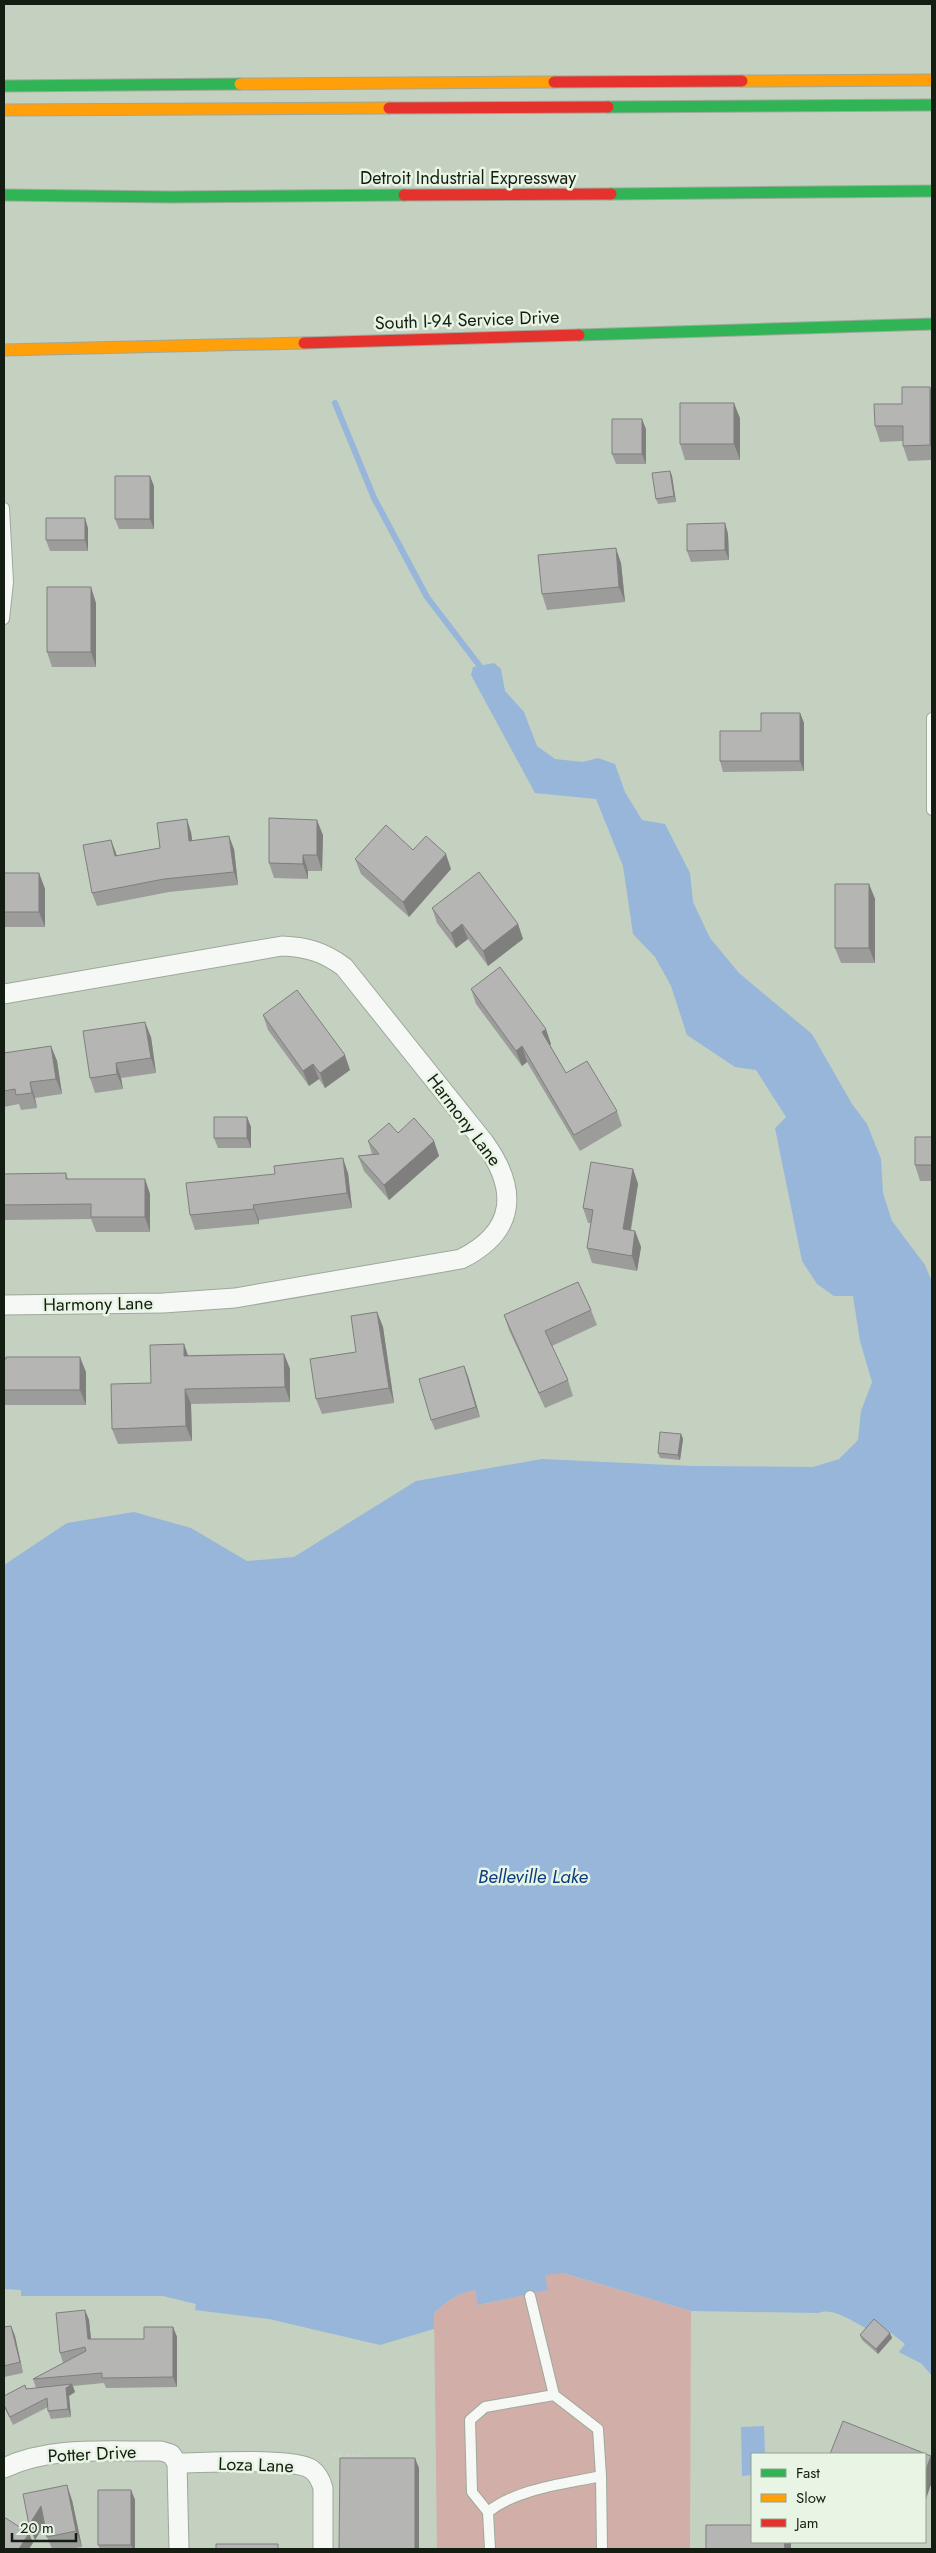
<svg xmlns="http://www.w3.org/2000/svg" width="936" height="2553" font-family="Jost,sans-serif">
<style>
.green{fill:#d1afa8}
.water{fill:#97b6da}
.lines{fill:none;stroke-linecap:round;stroke-linejoin:round}
.stream{stroke:#97b6da;stroke-width:6}
.lane-casing{stroke:#9ea89b;stroke-width:12}
.street-casing{stroke:#9ea89b;stroke-width:21}
.fast-casing{stroke:#9ea89b;stroke-width:13}
.slow-casing{stroke:#9ea89b;stroke-width:13}
.jam-casing{stroke:#9ea89b;stroke-width:13}
.path{stroke:#cfd3ce;stroke-width:3;stroke-dasharray:2.5 4;stroke-linecap:butt}
.lane{stroke:#f6f8f6;stroke-width:10}
.street{stroke:#f6f8f6;stroke-width:19}
.fast{stroke:#30b455;stroke-width:11}
.slow{stroke:#ff9f0a;stroke-width:11}
.jam{stroke:#e5322d;stroke-width:11}
.wall{fill:#9c9d9b}
.shaded-wall{fill:#7f7f7e}
.building{fill:#b5b6b4;stroke:#7f7f7e}
.labels{text-anchor:middle;stroke-width:5;stroke-linejoin:round;paint-order:stroke}
.street-label{font-size:18px;fill:#141d11;stroke:#e8f5e5}
.water-label{font-size:19px;font-style:italic;fill:#0e3d81;stroke:#e8f5e5}
</style>
<rect width="100%" height="100%" fill="#c4d1c0"/>
<path class="green" d="M 559,2272 L 691,2311 L 690,2549 L 437,2549 L 434,2313 C 447,2301 457,2293 475,2290 L 479,2305 L 547,2290 L 544,2275 Z"/>
<path class="water" d="M 494,663 L 501,669 L 505,691 L 524,712 L 537,746 L 555,759 L 583,762 L 598,758 L 615,764 L 625,792 L 642,820 L 665,824 L 690,873 L 693,902 L 710,938 L 739,973 L 812,1034 L 852,1104 L 867,1124 L 881,1159 L 883,1193 L 892,1221 L 925,1265 L 932,1282 L 932,2376 L 922,2364 L 899,2352 L 905,2344 L 875,2320 L 867,2329 C 854,2322 832,2307 819,2313 L 691,2311 L 563,2273 L 545,2275 L 548,2290 L 478,2305 L 475,2290 C 457,2293 447,2301 434,2313 L 434,2329 L 380,2345 L 269,2319 L 195,2310 L 196,2304 L 163,2296 L 21,2296 L 21,2290 L 4,2289 L 4,1565 L 67,1523 L 134,1512 L 191,1528 L 247,1561 L 294,1557 L 416,1481 L 542,1459 L 691,1466 L 813,1467 L 839,1459 L 858,1440 L 861,1411 L 872,1382 L 860,1341 L 853,1296 L 834,1296 L 817,1284 L 802,1261 L 775,1128 L 786,1117 L 756,1070 L 735,1067 L 687,1035 L 671,986 L 655,957 L 633,934 L 623,866 L 596,799 L 535,793 L 471,675 L 473,667 Z
M 764,2426 L 765,2454 L 752,2454 L 752,2475 L 742,2476 L 741,2427 Z"/>
<g class="lines">
<path class="stream" d="M 335,403 L 374,498 L 427,597 L 485,673"/>
<g class="lane-casing">
<path id="lane" d="M 4,508 L 8,582 L 4,619
M 932,718 L 932,810
M 530,2296 L 554,2395
M 488,2512 L 472,2492 L 470,2420 L 485,2407 L 554,2395 L 598,2429 L 601,2476
M 490,2549 L 488,2512 C 518,2488 565,2484 601,2476 L 602,2549"/>
</g>
<g class="street-casing">
<path id="street" d="M 4,994 L 282,946 C 307,947 324,952 344,967 L 484,1142 C 518,1189 517,1231 461,1259 L 235,1298 L 163,1303 L 4,1305
M 177,2463 C 203,2463 293,2457 311,2469 C 318,2474 321,2481 323,2488 L 323,2549
M 177,2463 L 179,2549
M 4,2468 C 51,2445 110,2452 161,2451 L 171,2454 L 177,2463"/>
</g>
<g class="fast-casing">
<path id="fast" d="M 4,86 L 240,84
M 608,107 L 932,105
M 611,194 L 932,191
M 4,195 L 170,197 L 404,195
M 579,335 L 932,324"/>
</g>
<g class="slow-casing">
<path id="slow" d="M 742,81 L 932,80
M 240,84 L 554,82
M 4,110 L 389,108
M 4,350 L 304,343"/>
</g>
<g class="jam-casing">
<path id="jam" d="M 554,82 L 742,81
M 389,108 L 608,107
M 404,195 L 611,194
M 304,343 L 579,335"/>
</g>
<path class="path" d="M 333,2455 L 363,2456"/>
<use href="#lane" class="lane"/>
<use href="#street" class="street"/>
<use href="#fast" class="fast"/>
<use href="#slow" class="slow"/>
<use href="#jam" class="jam"/>
</g>
<path class="wall" d="M 932,394 L 932,460 L 908,461 L 903,446 L 903,441 L 880,442 L 875,426 L 902,404 Z
M 740,418 L 740,460 L 685,460 L 680,444 Z
M 646,429 L 646,464 L 616,464 L 612,454 Z
M 670,471 L 672,476 L 676,502 L 658,504 L 656,499 Z
M 154,486 L 154,529 L 119,529 L 115,519 Z
M 725,523 L 728,534 L 729,560 L 691,562 L 687,551 Z
M 88,528 L 88,551 L 50,551 L 46,540 Z
M 621,563 L 625,602 L 547,610 L 542,594 Z
M 96,603 L 96,667 L 52,667 L 47,652 Z
M 800,713 L 804,723 L 804,771 L 723,772 L 720,761 Z
M 191,832 L 192,841 L 234,849 L 238,885 L 169,892 L 97,906 L 92,893 L 111,840 L 117,856 L 160,848 Z
M 323,835 L 322,871 L 308,871 L 308,879 L 274,878 L 269,863 Z
M 413,850 L 451,869 L 409,917 L 361,874 L 355,859 Z
M 4,873 L 39,873 L 45,889 L 45,927 L 4,927 Z
M 869,884 L 875,899 L 875,963 L 841,963 L 835,948 Z
M 432,908 L 518,924 L 523,939 L 488,966 L 468,939 L 456,948 L 437,923 Z
M 471,989 L 551,1044 L 550,1045 L 566,1073 L 617,1111 L 622,1126 L 580,1151 L 527,1062 L 522,1066 L 476,1004 Z
M 263,1015 L 350,1070 L 325,1088 L 319,1079 L 309,1086 L 268,1030 Z
M 151,1037 L 156,1073 L 121,1078 L 123,1089 L 95,1093 L 90,1078 Z
M 51,1046 L 57,1061 L 62,1094 L 35,1098 L 37,1108 L 21,1110 L 19,1104 L 4,1107 L 4,1053 Z
M 247,1117 L 251,1127 L 251,1148 L 218,1148 L 214,1138 Z
M 398,1133 L 434,1141 L 439,1156 L 389,1200 L 364,1171 L 358,1156 L 372,1154 L 368,1141 Z
M 932,1137 L 932,1181 L 920,1181 L 915,1165 Z
M 633,1169 L 638,1184 L 631,1231 L 635,1231 L 641,1247 L 637,1271 L 592,1263 L 587,1248 L 591,1223 L 588,1223 L 583,1208 Z
M 66,1173 L 68,1179 L 145,1179 L 150,1194 L 150,1232 L 96,1232 L 91,1219 L 4,1220 L 4,1174 Z
M 348,1173 L 352,1208 L 259,1220 L 259,1224 L 195,1230 L 190,1215 Z
M 591,1310 L 597,1325 L 552,1346 L 568,1380 L 573,1396 L 545,1408 L 509,1330 L 504,1315 Z
M 377,1312 L 383,1327 L 394,1403 L 322,1414 L 316,1399 L 356,1352 Z
M 184,1344 L 188,1355 L 284,1354 L 290,1369 L 290,1402 L 191,1404 L 192,1441 L 118,1444 L 112,1429 Z
M 4,1359 L 86,1372 L 86,1405 L 4,1405 Z
M 464,1366 L 480,1417 L 435,1430 L 431,1420 Z
M 681,1434 L 683,1439 L 680,1460 L 660,1458 L 658,1453 Z
M 85,2310 L 89,2320 L 91,2339 L 144,2339 L 173,2327 L 177,2337 L 177,2387 L 106,2388 L 104,2383 L 73,2386 L 75,2392 L 69,2396 L 71,2417 L 51,2419 L 48,2411 L 48,2407 L 13,2425 L 4,2407 L 4,2396 L 25,2385 L 27,2389 L 36,2388 L 33,2379 L 63,2363 L 60,2353 Z
M 11,2326 L 15,2336 L 23,2373 L 4,2377 L 4,2327 Z
M 890,2333 L 892,2338 L 878,2354 L 862,2340 L 860,2335 Z
M 131,2490 L 135,2500 L 135,2549 L 100,2549 L 98,2545 Z
M 72,2500 L 82,2547 L 68,2549 L 52,2549 L 47,2537 L 45,2524 L 35,2540 L 29,2525 Z"/>
<path class="shaded-wall" d="M 930,387 L 932,394 L 932,450 L 930,445 Z
M 734,403 L 740,418 L 740,460 L 734,444 Z
M 642,419 L 646,429 L 646,464 L 642,454 Z
M 670,471 L 672,476 L 676,502 L 674,496 Z
M 150,476 L 154,486 L 154,529 L 150,519 Z
M 85,518 L 88,528 L 88,551 L 85,540 Z
M 725,523 L 728,534 L 729,560 L 725,550 Z
M 616,548 L 621,563 L 625,602 L 619,587 Z
M 91,587 L 96,603 L 96,667 L 91,652 Z
M 800,713 L 804,723 L 804,771 L 800,761 Z
M 187,819 L 191,832 L 194,854 L 189,841 Z
M 317,820 L 323,835 L 322,871 L 317,855 Z
M 229,836 L 234,849 L 238,885 L 234,872 Z
M 111,840 L 116,853 L 119,869 L 115,856 Z
M 446,854 L 451,869 L 409,917 L 403,902 Z
M 303,855 L 308,871 L 308,879 L 303,864 Z
M 39,873 L 45,889 L 45,927 L 39,912 Z
M 869,884 L 875,899 L 875,963 L 869,948 Z
M 462,924 L 468,939 L 456,948 L 451,933 Z
M 518,924 L 523,939 L 488,966 L 483,951 Z
M 145,1022 L 151,1037 L 156,1073 L 151,1058 Z
M 546,1029 L 551,1044 L 548,1047 L 542,1032 Z
M 51,1046 L 57,1061 L 62,1094 L 56,1079 Z
M 522,1046 L 527,1062 L 522,1066 L 516,1051 Z
M 345,1055 L 350,1070 L 325,1088 L 320,1073 Z
M 116,1063 L 121,1078 L 123,1089 L 117,1074 Z
M 313,1064 L 319,1079 L 309,1086 L 303,1071 Z
M 30,1082 L 35,1098 L 37,1108 L 32,1093 Z
M 247,1117 L 251,1127 L 251,1148 L 247,1138 Z
M 434,1141 L 439,1156 L 389,1200 L 384,1185 Z
M 343,1158 L 348,1173 L 352,1208 L 347,1193 Z
M 633,1169 L 638,1184 L 628,1244 L 623,1229 Z
M 145,1179 L 150,1194 L 150,1232 L 145,1217 Z
M 253,1205 L 259,1220 L 259,1224 L 254,1209 Z
M 635,1231 L 641,1247 L 637,1271 L 632,1256 Z
M 377,1312 L 383,1327 L 394,1403 L 389,1388 Z
M 184,1344 L 189,1359 L 184,1356 Z
M 284,1354 L 290,1369 L 290,1402 L 285,1387 Z
M 80,1357 L 86,1372 L 86,1405 L 80,1390 Z
M 464,1366 L 468,1376 L 480,1417 L 476,1407 Z
M 185,1389 L 191,1404 L 192,1441 L 186,1426 Z
M 681,1434 L 683,1439 L 680,1460 L 678,1455 Z
M 85,2310 L 89,2320 L 92,2349 L 88,2339 Z
M 11,2326 L 15,2336 L 23,2373 L 20,2362 Z
M 173,2327 L 177,2337 L 177,2387 L 173,2377 Z
M 890,2333 L 892,2338 L 878,2354 L 876,2349 Z
M 72,2384 L 75,2392 L 69,2396 L 71,2417 L 68,2409 L 66,2388 Z
M 931,2456 L 932,2459 L 932,2482 L 926,2499 L 925,2496 L 925,2472 Z
M 415,2458 L 419,2468 L 419,2549 L 415,2549 Z
M 67,2485 L 72,2500 L 82,2547 L 76,2531 Z
M 131,2490 L 135,2500 L 135,2549 L 133,2549 L 131,2545 Z
M 41,2506 L 46,2521 L 35,2540 L 29,2525 Z
M 29,2533 L 33,2543 L 29,2549 L 19,2549 Z
M 784,2542 L 791,2542 L 791,2549 L 785,2549 Z"/>
<path class="building" d="M 902,387 L 930,387 L 930,445 L 903,446 L 903,426 L 875,426 L 874,404 L 902,404 Z
M 680,403 L 734,403 L 734,444 L 680,444 Z
M 612,419 L 642,419 L 642,454 L 612,454 Z
M 670,471 L 674,496 L 656,499 L 652,473 Z
M 115,476 L 150,476 L 150,519 L 115,519 Z
M 46,518 L 85,518 L 85,540 L 46,540 Z
M 725,523 L 725,550 L 687,551 L 687,524 Z
M 616,548 L 619,587 L 542,594 L 538,555 Z
M 47,587 L 91,587 L 91,652 L 47,652 Z
M 761,713 L 800,713 L 800,761 L 720,761 L 720,731 L 761,731 Z
M 269,818 L 317,820 L 317,855 L 303,855 L 303,864 L 269,863 Z
M 187,819 L 189,841 L 229,836 L 234,872 L 164,879 L 92,893 L 83,845 L 111,840 L 115,856 L 160,848 L 157,823 Z
M 386,825 L 413,850 L 426,836 L 446,854 L 403,902 L 355,859 Z
M 479,872 L 518,924 L 483,951 L 462,924 L 451,933 L 432,908 Z
M 4,873 L 39,873 L 39,912 L 4,912 Z
M 835,884 L 869,884 L 869,948 L 835,948 Z
M 500,967 L 546,1029 L 542,1032 L 566,1073 L 587,1061 L 617,1111 L 574,1135 L 522,1046 L 516,1051 L 471,989 Z
M 297,990 L 345,1055 L 320,1073 L 313,1064 L 303,1071 L 263,1015 Z
M 145,1022 L 151,1058 L 116,1063 L 117,1074 L 90,1078 L 83,1031 Z
M 51,1046 L 56,1079 L 30,1082 L 32,1093 L 16,1095 L 15,1089 L 4,1091 L 4,1053 Z
M 214,1117 L 247,1117 L 247,1138 L 214,1138 Z
M 414,1118 L 434,1141 L 384,1185 L 358,1156 L 379,1154 L 368,1141 L 389,1123 L 398,1133 Z
M 915,1137 L 932,1137 L 932,1165 L 915,1165 Z
M 343,1158 L 347,1193 L 253,1205 L 254,1209 L 190,1215 L 186,1183 L 275,1174 L 274,1166 Z
M 591,1162 L 633,1169 L 623,1229 L 635,1231 L 632,1256 L 587,1248 L 593,1210 L 583,1208 Z
M 66,1173 L 66,1179 L 145,1179 L 145,1217 L 91,1217 L 91,1204 L 4,1205 L 4,1174 Z
M 578,1282 L 591,1310 L 545,1331 L 568,1380 L 539,1393 L 504,1315 Z
M 377,1312 L 389,1388 L 316,1399 L 310,1359 L 356,1352 L 351,1316 Z
M 184,1344 L 184,1356 L 284,1354 L 285,1387 L 185,1389 L 186,1426 L 112,1429 L 111,1384 L 151,1383 L 150,1345 Z
M 6,1357 L 80,1357 L 80,1390 L 4,1390 L 4,1359 L 6,1359 Z
M 464,1366 L 476,1407 L 431,1420 L 419,1379 Z
M 660,1432 L 681,1434 L 678,1455 L 658,1453 Z
M 85,2310 L 88,2339 L 144,2339 L 144,2327 L 173,2327 L 173,2377 L 102,2378 L 102,2373 L 33,2379 L 86,2351 L 85,2347 L 60,2353 L 56,2313 Z
M 874,2319 L 890,2333 L 876,2349 L 860,2335 Z
M 11,2326 L 20,2362 L 4,2366 L 4,2327 Z
M 72,2384 L 66,2388 L 68,2409 L 48,2411 L 47,2398 L 10,2417 L 4,2405 L 4,2396 L 25,2385 L 26,2389 Z
M 843,2421 L 931,2456 L 925,2472 L 925,2454 L 830,2454 Z
M 340,2458 L 415,2458 L 415,2549 L 339,2549 Z
M 67,2485 L 76,2531 L 47,2537 L 41,2506 L 29,2525 L 23,2494 Z
M 98,2490 L 131,2490 L 131,2545 L 98,2545 Z
M 4,2517 L 29,2533 L 19,2549 L 4,2549 Z
M 706,2525 L 752,2525 L 752,2542 L 784,2542 L 785,2549 L 706,2549 Z
M 216,2544 L 278,2544 L 278,2549 L 216,2549 Z"/>
<g class="labels">
<g class="street-label">
<text x="468" y="184">Detroit Industrial Expressway</text>
<text transform="translate(467 320) rotate(-2)" y="6">South I-94 Service Drive</text>
<text transform="translate(464 1120) rotate(53)" y="6">Harmony Lane</text>
<text transform="translate(98 1304) rotate(-1)" y="6">Harmony Lane</text>
<text transform="translate(92 2454) rotate(-3)" y="6">Potter Drive</text>
<text transform="translate(256 2465) rotate(2)" y="6">Loza Lane</text>
</g>
<g class="water-label">
<text x="533" y="1883">Belleville Lake</text>
</g>
</g>
<rect width="936" height="2553" fill="none" stroke="#141d11" stroke-width="10"/>
<rect x="751" y="2453" width="175" height="90" fill="#e8f5e5" stroke="#939f90"/>
<rect x="761" y="2469" width="25" height="8" fill="#30b455" stroke="#939f90"/>
<text x="796" y="2478" font-size="15" fill="#141d11">Fast</text>
<rect x="761" y="2494" width="25" height="8" fill="#ff9f0a" stroke="#939f90"/>
<text x="796" y="2503" font-size="15" fill="#141d11">Slow</text>
<rect x="761" y="2519" width="25" height="8" fill="#e5322d" stroke="#939f90"/>
<text x="796" y="2528" font-size="15" fill="#141d11">Jam</text>
<path d="M12 2533v8h64v-8" fill="none" stroke="#141d11" stroke-width="2.5"/>
<text x="20" y="2533" font-size="15" fill="#141d11" stroke="#e8f5e5" stroke-width="4" paint-order="stroke">20 m</text>
</svg>
